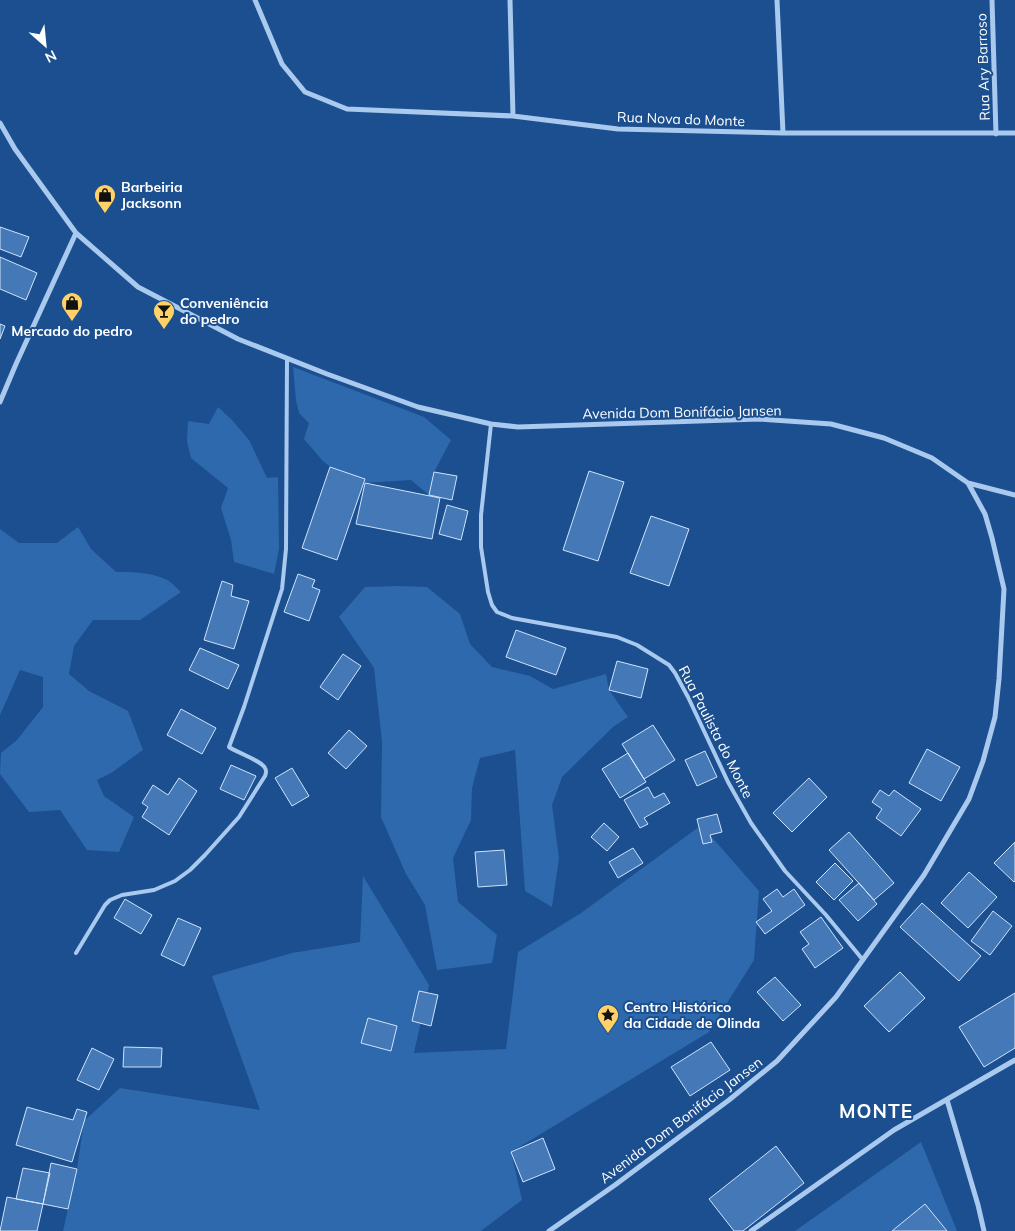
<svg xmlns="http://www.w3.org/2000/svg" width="1015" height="1231" font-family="Mulish,sans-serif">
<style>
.green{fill:#2e69ad}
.building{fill:#4478b7;stroke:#cfe3fa}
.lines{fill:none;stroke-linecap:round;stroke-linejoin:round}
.service{stroke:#a9c9ee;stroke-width:4}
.minor{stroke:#a9c9ee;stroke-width:5}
.labels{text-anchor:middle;stroke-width:4;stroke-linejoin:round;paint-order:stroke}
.street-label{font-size:14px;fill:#fff;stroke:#1b4f8f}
.poi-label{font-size:14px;font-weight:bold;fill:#fff;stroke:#1b4f8f;text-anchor:start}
.district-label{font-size:19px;font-weight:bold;letter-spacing:1px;fill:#fff;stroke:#1b4f8f}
</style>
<rect width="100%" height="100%" fill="#1b4f8f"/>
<path class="green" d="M 293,367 L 424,417 L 451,440 L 434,472 L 429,495 L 411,480 L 365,483 L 344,472 L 330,467 L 322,460 L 304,439 L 309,423 L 299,413 L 296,400 Z
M 218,407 L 232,420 L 249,440 L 267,478 L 278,477 L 279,549 L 274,574 L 234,562 L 231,540 L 221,508 L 228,488 L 191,458 L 187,441 L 188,421 L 209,424 Z
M 78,527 L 91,549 L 116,572 C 131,572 150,572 165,579 C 171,581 176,588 181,592 L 140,620 L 93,620 L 74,646 L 69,674 L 89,691 L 128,711 L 143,750 L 111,773 L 97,780 L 104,796 L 134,817 L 119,852 L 87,850 L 60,810 L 29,812 L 0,774 L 1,753 L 17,740 L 43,707 L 43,677 L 20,670 L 0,715 L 0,529 L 19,543 L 57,543 Z
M 399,586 L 427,587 L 460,614 L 470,644 L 492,667 L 530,676 L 553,689 L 606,674 L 609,690 L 628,717 L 613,727 L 562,777 L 552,805 L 559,858 L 552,907 L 525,891 L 515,750 L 480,758 L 472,788 L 471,820 L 453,858 L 458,902 L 497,935 L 492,963 L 437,970 L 425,905 L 406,874 L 381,817 L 382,742 L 374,668 L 339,617 L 365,587 Z
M 703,824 L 710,835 L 759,891 L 754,960 L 709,1032 L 511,1152 L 522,1200 L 481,1231 L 63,1231 L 77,1169 L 84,1121 L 120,1088 L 260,1110 L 212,976 L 292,953 L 360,942 L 363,876 L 429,985 L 414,1053 L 506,1049 L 518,952 L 581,913 Z
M 921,1142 L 957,1231 L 795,1231 Z"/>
<path class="building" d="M 0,227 L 29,237 L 21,257 L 0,249 Z
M 0,257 L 37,273 L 26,300 L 0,289 Z
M 0,324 L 5,326 L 0,339 Z
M 330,467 L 365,479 L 337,560 L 302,548 Z
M 589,471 L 624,482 L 598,561 L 563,550 Z
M 434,472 L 457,476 L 452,500 L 429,495 Z
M 365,483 L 440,498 L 432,539 L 356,524 Z
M 447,505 L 468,511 L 461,540 L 439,534 Z
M 651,516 L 689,529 L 669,586 L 630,573 Z
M 298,574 L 315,580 L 312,587 L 320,590 L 309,621 L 284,612 Z
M 222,581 L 233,585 L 231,596 L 249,601 L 234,649 L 204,640 Z
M 516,630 L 566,648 L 556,675 L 506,657 Z
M 200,648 L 239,665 L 228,689 L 189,670 Z
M 343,654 L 361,666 L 338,700 L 320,687 Z
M 617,661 L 648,669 L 641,698 L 609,690 Z
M 181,709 L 216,728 L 202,754 L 167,735 Z
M 653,725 L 675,760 L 644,779 L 622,744 Z
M 349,730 L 367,746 L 346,769 L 328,753 Z
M 927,749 L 960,767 L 941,801 L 909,783 Z
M 705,751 L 717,777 L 697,786 L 685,760 Z
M 628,753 L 646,782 L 620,798 L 602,769 Z
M 231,765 L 256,776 L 244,800 L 220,789 Z
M 292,768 L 309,796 L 292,806 L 275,778 Z
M 179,778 L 197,791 L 169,835 L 142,817 L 148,807 L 142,803 L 153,785 L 168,795 Z
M 809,778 L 827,797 L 792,832 L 773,813 Z
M 648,787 L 654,798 L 664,793 L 670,803 L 644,818 L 648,824 L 640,828 L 624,800 Z
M 880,790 L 889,796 L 894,790 L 921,809 L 901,836 L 876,818 L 882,809 L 872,802 Z
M 717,814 L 722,832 L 710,835 L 712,842 L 703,844 L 697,819 Z
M 604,823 L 619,837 L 607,851 L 591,837 Z
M 849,832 L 894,883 L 874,900 L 829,850 Z
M 1015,842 L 1015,881 L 1014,882 L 994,863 Z
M 633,848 L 643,863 L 618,878 L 609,862 Z
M 504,850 L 507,885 L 478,887 L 475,852 Z
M 835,863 L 853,881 L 834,900 L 816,882 Z
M 969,872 L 997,897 L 968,928 L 941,903 Z
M 859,883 L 877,904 L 858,921 L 839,900 Z
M 777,889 L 783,897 L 794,889 L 805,905 L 765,934 L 756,922 L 772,911 L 763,899 Z
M 125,899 L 152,915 L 141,934 L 114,918 Z
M 922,903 L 981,956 L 959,981 L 900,927 Z
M 993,911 L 1012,926 L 990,955 L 971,941 Z
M 821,917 L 843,948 L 815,968 L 802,949 L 809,944 L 800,932 Z
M 178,918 L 201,928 L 184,966 L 161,955 Z
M 900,972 L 925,998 L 889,1032 L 864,1006 Z
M 775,977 L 801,1005 L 783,1021 L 757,992 Z
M 419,991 L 438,995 L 431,1026 L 412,1021 Z
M 1015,993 L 1015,1048 L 984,1067 L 959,1027 Z
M 368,1018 L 397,1026 L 391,1051 L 361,1043 Z
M 711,1042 L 730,1070 L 690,1096 L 671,1067 Z
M 124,1047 L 162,1048 L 161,1067 L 123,1067 Z
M 92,1048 L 114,1059 L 99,1090 L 77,1080 Z
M 27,1107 L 73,1120 L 77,1109 L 87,1112 L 72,1162 L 16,1145 Z
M 543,1138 L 555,1169 L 523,1182 L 511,1152 Z
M 776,1146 L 804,1183 L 743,1231 L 734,1231 L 709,1199 Z
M 51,1163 L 77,1169 L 68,1209 L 43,1204 Z
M 23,1168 L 50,1173 L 43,1204 L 16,1199 Z
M 7,1197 L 43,1204 L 37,1231 L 0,1231 Z
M 925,1204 L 947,1231 L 892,1231 Z"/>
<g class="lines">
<path class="service" d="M 491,424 L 481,515 L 481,547 L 488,592 L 492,605 L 497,612 L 512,618 L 617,637 L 637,645 L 669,665 L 675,673 L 688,697 L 728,782 L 751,823 L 785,871 L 826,915 L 863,960
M 76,953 L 105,905 L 110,900 L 122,895 L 154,890 L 175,881 L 190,870 L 205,855 L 239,817 L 265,776 C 266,773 267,771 265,768 C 262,761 236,752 229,747 L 244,707 L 282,589 L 286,549 L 287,359"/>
<path class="minor" d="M 255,0 L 282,64 L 305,92 L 347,109 L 513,116 L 618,129 L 783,133 L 1015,133
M 510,0 L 513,116
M 777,0 L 783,133
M 992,0 L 996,134
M 0,123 L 15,149 L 76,233 L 138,287 L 238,339 L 327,374 L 418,407 L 491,424 L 518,427 L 759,419 L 831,424 L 884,438 L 932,458 L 968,483 L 985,514 L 992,538 L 1004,589 L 999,679 L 995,717 L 983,761 L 969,799 L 924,875 L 836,997 L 777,1061 L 729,1100 L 615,1185 L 549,1231
M 0,402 L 16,364 L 76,233
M 968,483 L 1015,495
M 947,1100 L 978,1205 L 984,1231
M 751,1231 L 894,1130 L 1015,1060"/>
</g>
<defs>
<g id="shop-pin" transform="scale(1.125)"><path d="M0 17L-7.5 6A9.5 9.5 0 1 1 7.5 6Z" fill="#ffd166" stroke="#1b4f8f"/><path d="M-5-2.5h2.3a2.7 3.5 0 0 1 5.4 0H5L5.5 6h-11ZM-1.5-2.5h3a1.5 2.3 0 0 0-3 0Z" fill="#111"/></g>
<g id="bar-pin" transform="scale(1.125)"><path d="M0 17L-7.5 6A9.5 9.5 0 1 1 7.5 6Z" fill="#ffd166" stroke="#1b4f8f"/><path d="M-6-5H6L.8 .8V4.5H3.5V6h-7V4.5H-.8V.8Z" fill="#111"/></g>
<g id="sight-pin" transform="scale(1.125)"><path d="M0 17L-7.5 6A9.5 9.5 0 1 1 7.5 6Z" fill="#ffd166" stroke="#1b4f8f"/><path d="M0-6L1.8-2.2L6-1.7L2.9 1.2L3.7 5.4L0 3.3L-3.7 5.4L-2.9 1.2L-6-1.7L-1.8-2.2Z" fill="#111"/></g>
</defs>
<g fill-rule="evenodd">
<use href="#shop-pin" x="105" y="195"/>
<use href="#shop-pin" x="72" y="303"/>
<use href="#bar-pin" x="164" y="311"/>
<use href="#sight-pin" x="608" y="1015"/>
</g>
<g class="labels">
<g class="street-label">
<text transform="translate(983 67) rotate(-92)" y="5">Rua Ary Barroso</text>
<text transform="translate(681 119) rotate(2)" y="5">Rua Nova do Monte</text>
<text transform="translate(682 412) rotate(-1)" y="5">Avenida Dom Bonifácio Jansen</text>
<text transform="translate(716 732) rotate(63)" y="5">Rua Paulista do Monte</text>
<text transform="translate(681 1120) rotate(-37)" y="5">Avenida Dom Bonifácio Jansen</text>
</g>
<g class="poi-label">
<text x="121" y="192">Barbeiria<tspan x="121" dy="16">Jacksonn</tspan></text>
<text x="180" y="308">Conveniência<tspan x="180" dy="16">do pedro</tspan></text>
<text x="72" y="336" text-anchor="middle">Mercado do pedro</text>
<text x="624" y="1012">Centro Histórico<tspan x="624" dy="16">da Cidade de Olinda</tspan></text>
</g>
<g class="district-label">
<text x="876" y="1118">MONTE</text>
</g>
</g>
<g transform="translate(45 45) rotate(153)" stroke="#1b4f8f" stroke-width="4" paint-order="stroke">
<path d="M0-4L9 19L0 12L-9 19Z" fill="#ffffff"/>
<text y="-8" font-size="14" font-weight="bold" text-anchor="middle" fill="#ffffff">N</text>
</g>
</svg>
